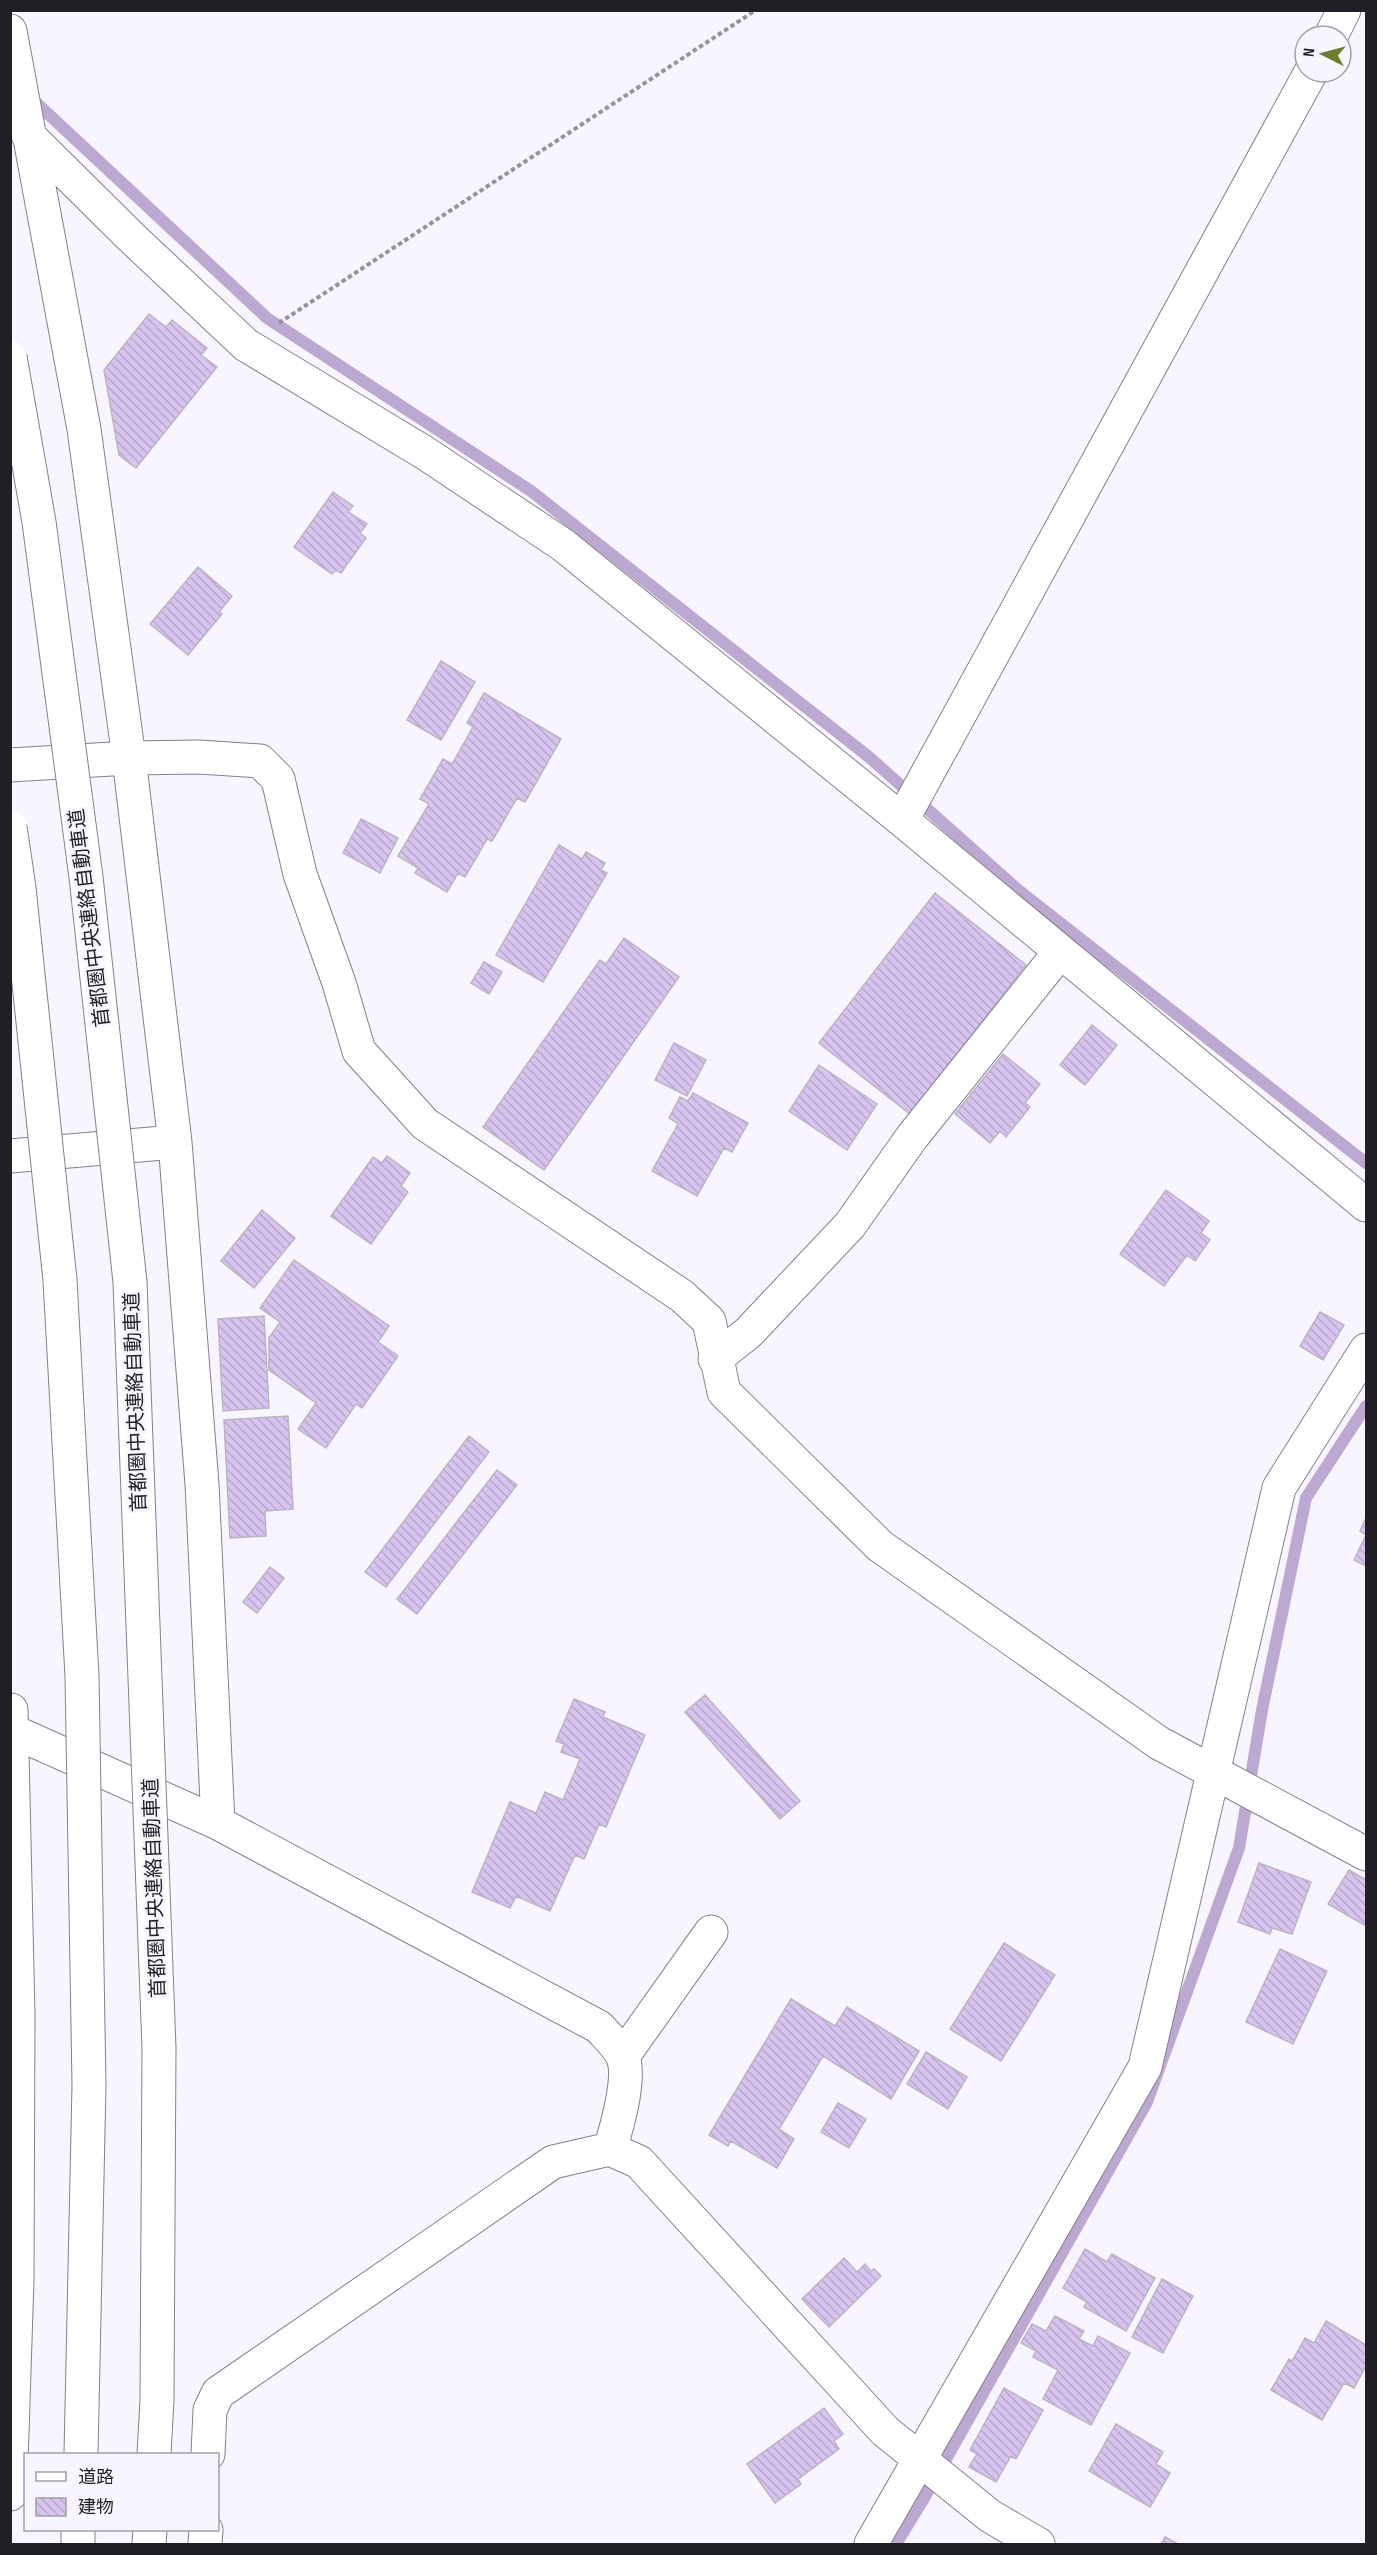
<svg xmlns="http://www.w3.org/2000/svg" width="1377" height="2555" font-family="'Sofia Sans Condensed','Noto Sans JP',sans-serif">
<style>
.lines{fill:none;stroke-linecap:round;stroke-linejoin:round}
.stream{stroke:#bba9d2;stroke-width:12}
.building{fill:url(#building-back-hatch);stroke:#bbb4c4;stroke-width:1.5}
.minor-casing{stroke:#857f8e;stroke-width:35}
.highway-casing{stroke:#857f8e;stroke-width:35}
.path{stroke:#97939c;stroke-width:4;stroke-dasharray:4.5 3;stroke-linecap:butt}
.minor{stroke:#fff;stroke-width:33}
.highway{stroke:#fff;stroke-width:33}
.highway-bridge-casing{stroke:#857f8e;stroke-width:35;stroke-linecap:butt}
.highway-bridge{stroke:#fff;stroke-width:33}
.labels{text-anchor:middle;stroke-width:6;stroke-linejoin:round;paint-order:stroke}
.street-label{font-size:20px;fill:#211f25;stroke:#f9f5ff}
</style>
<defs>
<pattern id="building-back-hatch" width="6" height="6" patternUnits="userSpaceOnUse" patternTransform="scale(1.5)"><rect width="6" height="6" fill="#d7c5ef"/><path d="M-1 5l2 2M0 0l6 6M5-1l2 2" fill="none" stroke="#b8a9cd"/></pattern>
</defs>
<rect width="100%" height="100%" fill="#f9f5ff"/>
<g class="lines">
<path class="stream" d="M 30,97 L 267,318 L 531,491 L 869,757 L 1017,889 L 1366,1163
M 896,2544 L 923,2500 L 1147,2102 L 1239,1848 L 1262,1710 L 1306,1498 L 1366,1406"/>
</g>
<path class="building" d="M 149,314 L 166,327 L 172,320 L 207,348 L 201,355 L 217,367 L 136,468 L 119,455 L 104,370 Z
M 333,492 L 353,506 L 348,512 L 367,524 L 360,533 L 366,538 L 341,573 L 336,570 L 332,574 L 294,547 Z
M 198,567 L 232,596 L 219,612 L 222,614 L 188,655 L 150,624 Z
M 441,661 L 475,682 L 441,740 L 407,720 Z
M 484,693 L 561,739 L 525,802 L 517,798 L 492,841 L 487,839 L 465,877 L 458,873 L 447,892 L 415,873 L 418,868 L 398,856 L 429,804 L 420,799 L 443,759 L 452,764 L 473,727 L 467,723 Z
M 361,819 L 398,838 L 380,873 L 343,853 Z
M 559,845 L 582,859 L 586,852 L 605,863 L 601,870 L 607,873 L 543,982 L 496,955 Z
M 935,893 L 1026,965 L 910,1114 L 819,1043 Z
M 624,938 L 679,977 L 544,1170 L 483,1127 L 600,960 L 606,964 Z
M 484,962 L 502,972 L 489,994 L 471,983 Z
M 1092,1025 L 1117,1045 L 1085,1085 L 1060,1065 Z
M 674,1043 L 706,1060 L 687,1096 L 655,1080 Z
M 1003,1054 L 1040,1084 L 1025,1103 L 1030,1107 L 1006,1137 L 1000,1131 L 990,1143 L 955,1114 Z
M 819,1065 L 877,1104 L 847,1150 L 789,1111 Z
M 693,1093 L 748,1123 L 732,1152 L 724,1148 L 697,1196 L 652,1171 L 678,1124 L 669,1118 L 680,1097 L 688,1101 Z
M 387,1156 L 410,1173 L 401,1186 L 408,1192 L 371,1244 L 331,1216 L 373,1157 L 382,1163 Z
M 1166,1190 L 1209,1221 L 1201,1233 L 1210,1240 L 1195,1261 L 1187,1255 L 1164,1286 L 1120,1254 Z
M 262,1210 L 295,1238 L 254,1288 L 221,1261 Z
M 294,1260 L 389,1326 L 378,1342 L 398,1356 L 362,1408 L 356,1404 L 326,1448 L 298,1429 L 316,1403 L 269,1370 L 269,1338 L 280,1322 L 260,1308 Z
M 1320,1312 L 1344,1325 L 1323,1360 L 1300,1346 Z
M 264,1316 L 269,1408 L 223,1411 L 218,1319 Z
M 288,1416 L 293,1509 L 265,1511 L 266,1536 L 230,1538 L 224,1420 Z
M 469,1436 L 489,1452 L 386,1587 L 365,1572 Z
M 497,1470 L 517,1485 L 417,1614 L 397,1599 Z
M 1366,1518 L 1366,1535 L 1360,1531 Z
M 1366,1535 L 1366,1566 L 1354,1560 Z
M 270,1567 L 284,1578 L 257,1613 L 243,1602 Z
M 705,1695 L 800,1801 L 780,1819 L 685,1712 Z
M 574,1699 L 605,1712 L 603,1717 L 645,1735 L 606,1827 L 599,1824 L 584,1859 L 575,1855 L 550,1911 L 516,1896 L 510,1908 L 472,1892 L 510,1802 L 536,1813 L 545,1792 L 563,1800 L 580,1759 L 561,1752 L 564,1744 L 556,1741 Z
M 1259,1863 L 1311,1882 L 1292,1934 L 1272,1928 L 1270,1934 L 1238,1922 Z
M 1349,1870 L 1366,1880 L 1366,1926 L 1328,1904 Z
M 1004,1943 L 1055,1975 L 1001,2061 L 950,2029 Z
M 1280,1949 L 1327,1971 L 1293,2044 L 1246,2022 Z
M 791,1999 L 835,2026 L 847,2007 L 919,2051 L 891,2099 L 823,2056 L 779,2129 L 794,2139 L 777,2168 L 731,2141 L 728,2146 L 709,2135 Z
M 926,2052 L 967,2077 L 948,2109 L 907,2084 Z
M 838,2103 L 866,2119 L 849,2148 L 821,2132 Z
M 1085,2249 L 1107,2262 L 1112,2254 L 1155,2278 L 1126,2331 L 1084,2307 L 1087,2302 L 1063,2288 Z
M 844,2258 L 857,2272 L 865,2264 L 871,2271 L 874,2269 L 881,2276 L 829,2327 L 802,2299 Z
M 1162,2279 L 1193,2296 L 1163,2353 L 1132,2337 Z
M 1055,2316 L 1084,2331 L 1079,2339 L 1093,2346 L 1098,2336 L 1130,2353 L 1091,2425 L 1043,2399 L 1058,2370 L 1033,2357 L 1036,2351 L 1021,2343 L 1032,2324 L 1046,2331 Z
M 1326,2321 L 1366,2345 L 1366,2366 L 1354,2388 L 1344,2383 L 1322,2420 L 1271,2390 L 1289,2359 L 1292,2361 L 1305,2338 L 1314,2343 Z
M 1004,2388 L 1043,2410 L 1016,2459 L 1011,2456 L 996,2482 L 969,2467 L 977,2454 L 970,2450 Z
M 824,2408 L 843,2434 L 834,2441 L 839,2449 L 798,2479 L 801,2484 L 775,2503 L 747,2464 Z
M 1116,2424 L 1163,2452 L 1156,2464 L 1170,2473 L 1150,2507 L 1089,2471 Z
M 1165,2537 L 1178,2544 L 1161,2544 Z"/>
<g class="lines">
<g class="minor-casing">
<path id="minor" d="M 10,31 L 84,429 L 129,758 L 175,1142 L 202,1484 L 218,1823
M 1331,36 L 1344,10
M 28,135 L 131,237 L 246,345 L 425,453 L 563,545 L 902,820 L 1366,1205
M 10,765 L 129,758 L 199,757 L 260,761 L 278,779 L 300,874 L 339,983 L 359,1051 L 425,1124 L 682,1296 L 709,1321 L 724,1392 L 880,1546 L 1159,1743 L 1366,1854
M 902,820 L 1311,72
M 10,1156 L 175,1142
M 715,1359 L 748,1333 L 850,1225 L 912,1137 L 1060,952
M 10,1730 L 218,1823 L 599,2027 C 606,2035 619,2047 623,2057 C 631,2078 617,2127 610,2149 L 553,2162 L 218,2393 L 210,2410 L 208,2454
M 623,2056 L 711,1932
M 610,2149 L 639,2162 L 885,2431 L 990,2516 L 1038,2544
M 10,2494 L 17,2280 L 18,2014 L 11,1710
M 205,2544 L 206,2530
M 871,2544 L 1145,2067 L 1279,1488 L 1366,1350"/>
</g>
<g class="highway-casing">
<path id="highway" d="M 78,2544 L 78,2530
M 149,2544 L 150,2530"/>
</g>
<path class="path" d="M 279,323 L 756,10"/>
<use href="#minor" class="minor"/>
<use href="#highway" class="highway"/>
<g class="highway-bridge-casing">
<path id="highway-bridge" d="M 10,357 L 39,522 L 86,877 L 130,1282 L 159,2048 L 157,2400 L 154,2454
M 10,827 L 19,888 L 60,1280 L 82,1676 L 89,2085 L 81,2454"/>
</g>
<use href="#highway-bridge" class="highway-bridge"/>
</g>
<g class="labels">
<g class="street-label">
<text transform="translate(89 918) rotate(-97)" y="7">首都圏中央連絡自動車道</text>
<text transform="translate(135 1402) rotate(-92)" y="7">首都圏中央連絡自動車道</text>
<text transform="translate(154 1888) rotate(-92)" y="7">首都圏中央連絡自動車道</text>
</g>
</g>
<rect width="1377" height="2555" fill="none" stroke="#211f25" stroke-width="24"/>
<rect x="24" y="2453" width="195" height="78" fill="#f9f5ff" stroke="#a39fa8" stroke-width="1.5"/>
<rect x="36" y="2472" width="30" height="9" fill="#ffffff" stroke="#a39fa8" stroke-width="1.5"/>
<text x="78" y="2483" font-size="18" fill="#211f25">道路</text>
<rect x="36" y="2498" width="30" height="18" fill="url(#building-back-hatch)" stroke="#a39fa8" stroke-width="1.5"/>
<text x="78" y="2513" font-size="18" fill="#211f25">建物</text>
<g transform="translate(1323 54) rotate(276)"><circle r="28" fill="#f9f5ff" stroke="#a39fa8" stroke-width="1.5"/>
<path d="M0-4.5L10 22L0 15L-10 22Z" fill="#6a7f30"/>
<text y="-9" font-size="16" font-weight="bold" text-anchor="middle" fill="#211f25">N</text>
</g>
</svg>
